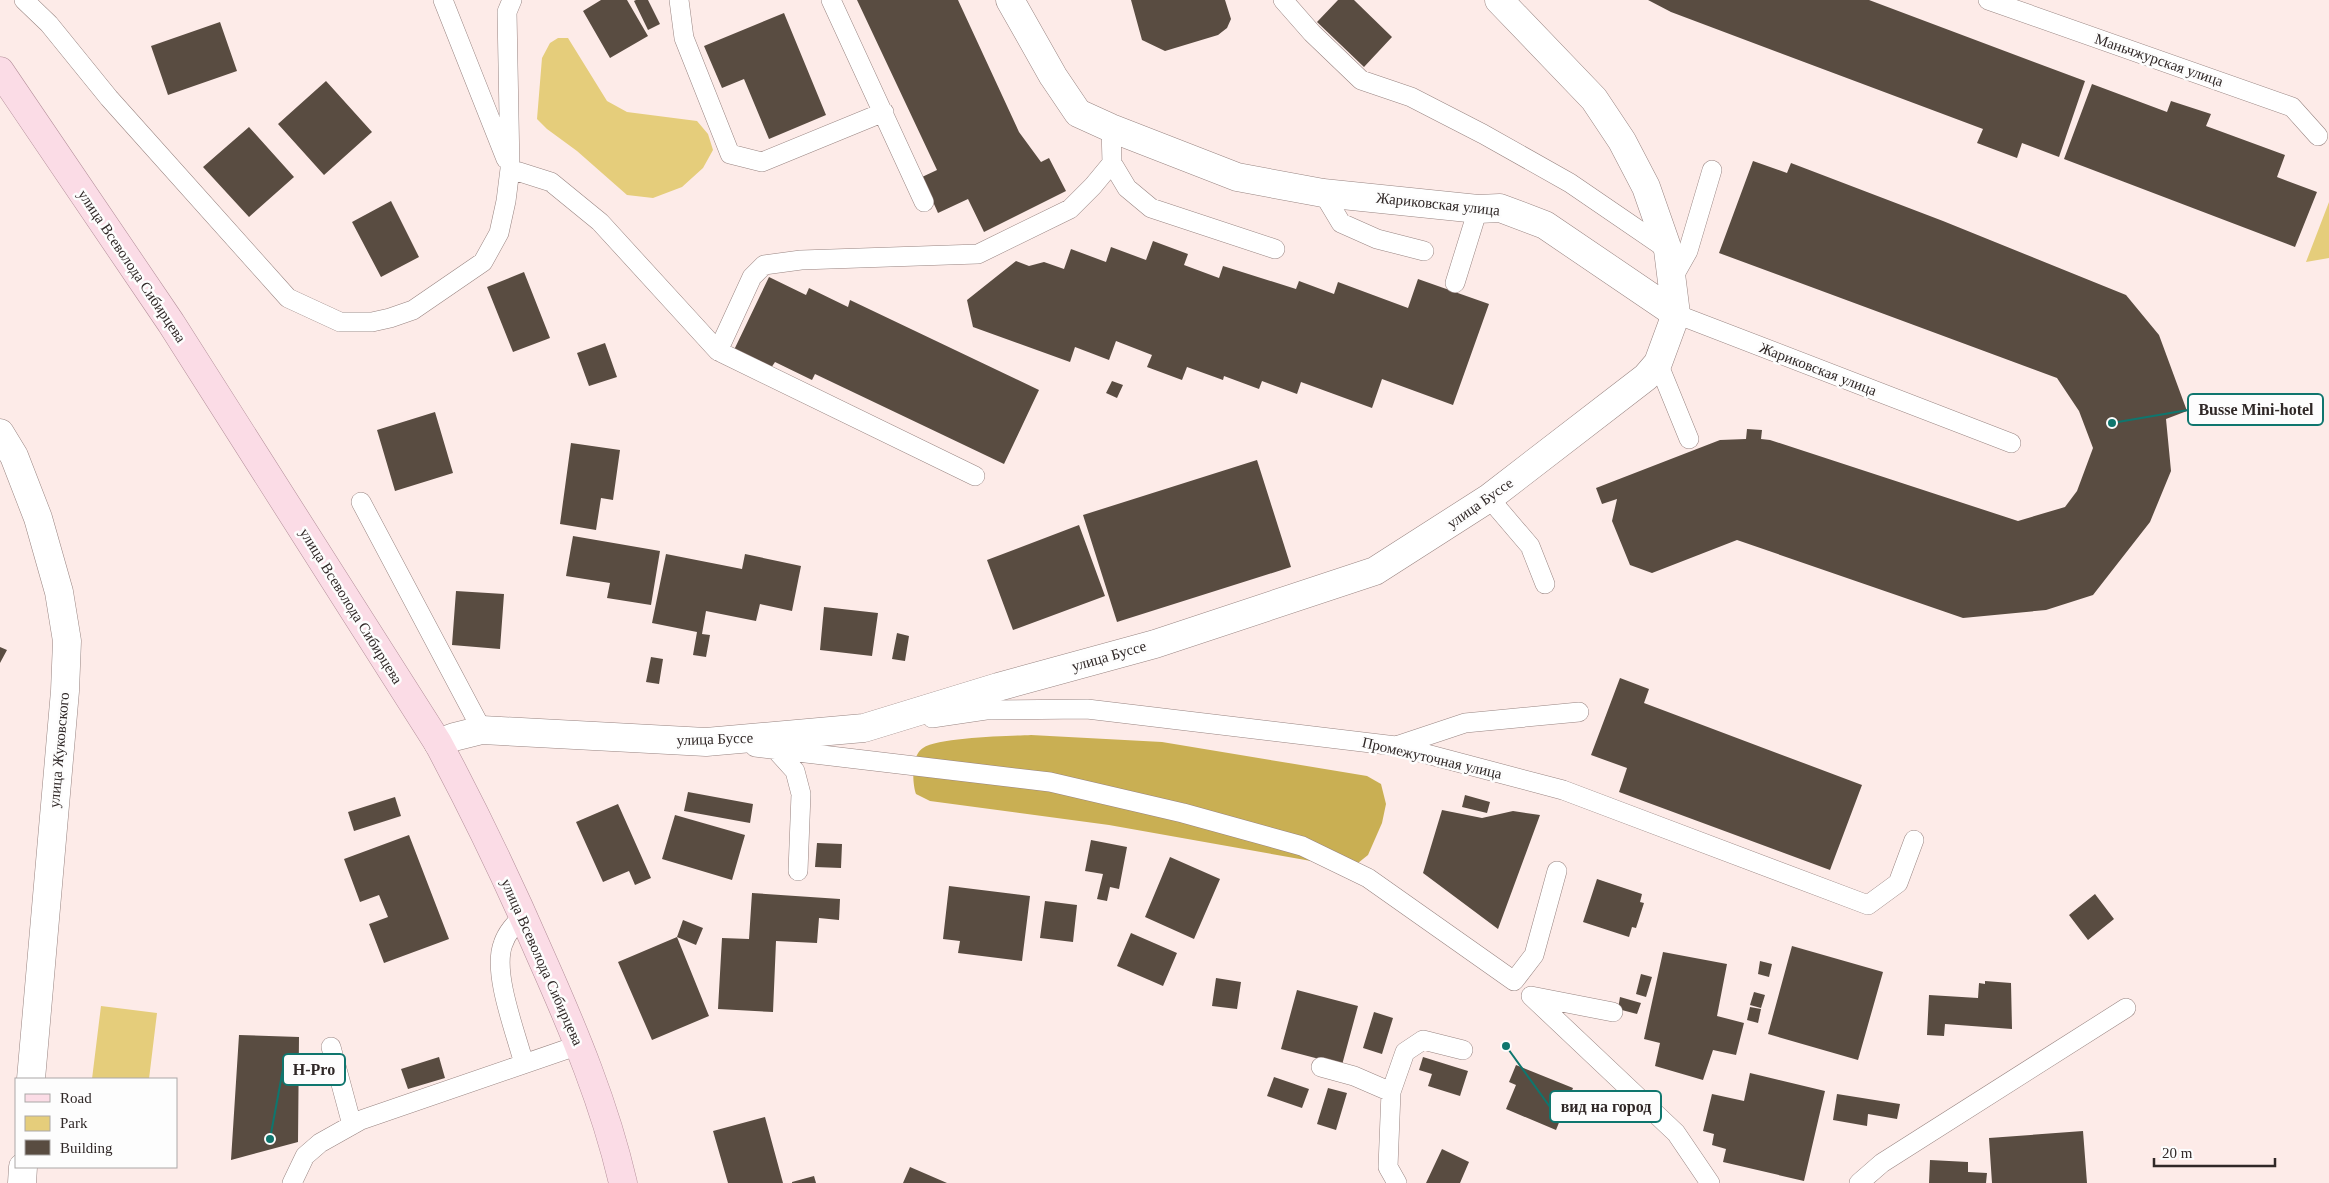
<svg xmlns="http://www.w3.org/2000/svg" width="2329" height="1183" font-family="Georgia,serif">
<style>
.green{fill:#e5cd7b}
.forest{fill:#c9af53}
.building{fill:#594c41}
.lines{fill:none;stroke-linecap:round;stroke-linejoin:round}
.lane-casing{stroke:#988481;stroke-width:20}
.street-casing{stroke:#988481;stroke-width:29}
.primary-casing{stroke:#b38e99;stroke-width:29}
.lane{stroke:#fff;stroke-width:19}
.street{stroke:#fff;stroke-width:28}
.primary{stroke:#fbdce6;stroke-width:28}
.labels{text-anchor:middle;stroke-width:5;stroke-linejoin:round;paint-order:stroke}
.street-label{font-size:15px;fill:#302827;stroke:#fdfdfd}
.leader{fill:none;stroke:#0f766e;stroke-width:2}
.callout-dot{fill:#0f766e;stroke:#fdfdfd;stroke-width:2}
.callout{fill:#fdfdfd;stroke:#0f766e;stroke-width:2}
.callout-label{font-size:16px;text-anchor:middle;font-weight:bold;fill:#302827}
</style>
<rect width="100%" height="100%" fill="#fdebe8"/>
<path class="green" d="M 558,38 L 568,38 L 607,101 L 627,112 L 697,121 L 708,134 L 713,150 L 703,168 L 682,187 L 653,198 L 627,195 L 577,151 L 547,129 L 537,119 L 542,58 L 550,43 Z
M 2329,202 L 2329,258 L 2306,262 Z
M 101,1006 L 157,1013 L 149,1079 L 92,1079 Z"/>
<path class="forest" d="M 1031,735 L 1162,742 L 1367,776 L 1381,784 L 1386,804 L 1382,823 L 1368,855 L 1358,863 L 1328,864 L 1109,825 L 930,801 L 916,794 C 912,783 911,755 923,748 C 939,737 1010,736 1031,735 Z"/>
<path class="building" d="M 601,0 L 627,0 L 648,36 L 610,58 L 583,11 Z
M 636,0 L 648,0 L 660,24 L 648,30 L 634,1 Z
M 857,0 L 958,0 L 1019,132 L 1041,162 L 1049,158 L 1066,191 L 984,232 L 968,199 L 938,213 L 922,177 L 937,170 Z
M 1131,0 L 1225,0 L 1231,19 L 1227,28 L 1218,35 L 1165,51 L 1142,40 Z
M 1338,0 L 1354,0 L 1392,37 L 1364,67 L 1317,22 Z
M 1648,0 L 1869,0 L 2085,81 L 2059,157 L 2022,143 L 2017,158 L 1977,143 L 1983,129 L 1671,12 Z
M 784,13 L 826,115 L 769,139 L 744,79 L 722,88 L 704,46 Z
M 220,22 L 237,71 L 168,95 L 151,46 Z
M 326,81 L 372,132 L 324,175 L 278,124 Z
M 2092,84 L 2167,112 L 2171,101 L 2211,114 L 2206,126 L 2285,155 L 2277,177 L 2317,192 L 2295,247 L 2064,159 Z
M 249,127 L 294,177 L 249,217 L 203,167 Z
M 1753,161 L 1787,173 L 1791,163 L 1943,221 L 2126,295 L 2159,335 L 2187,411 L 2166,419 L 2171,471 L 2150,522 L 2093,595 L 2046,610 L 1963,618 L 1737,540 L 1652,573 L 1630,565 L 1612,521 L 1617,499 L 1602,504 L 1596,488 L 1720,440 L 1746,439 L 1747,429 L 1762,430 L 1761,439 L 1770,440 L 2018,521 L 2065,507 L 2077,491 L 2093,448 L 2079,411 L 2057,378 L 1719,253 Z
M 391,201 L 419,257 L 381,277 L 352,222 Z
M 1153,241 L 1188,254 L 1184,265 L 1219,278 L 1223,266 L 1296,289 L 1299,281 L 1334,294 L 1338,282 L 1408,308 L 1418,279 L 1489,304 L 1453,405 L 1382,379 L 1372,408 L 1301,382 L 1297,394 L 1262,381 L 1259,389 L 1224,376 L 1223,380 L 1187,367 L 1182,380 L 1147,367 L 1152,355 L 1116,341 L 1109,360 L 1075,347 L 1070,362 L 973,327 L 967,300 L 1016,261 L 1029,266 L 1044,262 L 1064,269 L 1071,249 L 1106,262 L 1111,247 L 1146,260 Z
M 524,272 L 550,338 L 513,352 L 487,287 Z
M 769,277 L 806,295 L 809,288 L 848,307 L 850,300 L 1039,390 L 1004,464 L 815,374 L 812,380 L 775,362 L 771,368 L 734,350 Z
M 605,343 L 617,377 L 589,386 L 577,353 Z
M 1112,381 L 1123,385 L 1117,398 L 1106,393 Z
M 435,412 L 453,473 L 395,491 L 377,430 Z
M 571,443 L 620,450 L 613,500 L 601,498 L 596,530 L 560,524 Z
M 1257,460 L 1291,567 L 1117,622 L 1083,515 Z
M 1079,525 L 1105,596 L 1013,630 L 987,560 Z
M 573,536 L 660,551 L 651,605 L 607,598 L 610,583 L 566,576 Z
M 666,554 L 742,569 L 745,554 L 801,566 L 792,611 L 760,604 L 756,621 L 706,611 L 702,634 L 710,635 L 706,657 L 693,655 L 697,632 L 652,623 Z
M 456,591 L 504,594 L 500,649 L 452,645 Z
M 824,607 L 878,613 L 872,656 L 820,650 Z
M 897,633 L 909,636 L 905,661 L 892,659 Z
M 0,647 L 7,650 L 0,663 Z
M 651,657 L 663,659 L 659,684 L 646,682 Z
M 1620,678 L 1649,689 L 1644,703 L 1862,785 L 1830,870 L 1619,792 L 1627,768 L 1591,755 Z
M 688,792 L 753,804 L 750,823 L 684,811 Z
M 1465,795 L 1490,802 L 1487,813 L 1462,807 Z
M 395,797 L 401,816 L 354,831 L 348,812 Z
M 618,804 L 651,878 L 635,885 L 629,871 L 603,882 L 576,822 Z
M 1442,810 L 1482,818 L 1513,811 L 1540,815 L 1498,929 L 1423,873 Z
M 675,815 L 745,835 L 732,880 L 662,859 Z
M 409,835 L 449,939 L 384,963 L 369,924 L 388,917 L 379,895 L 360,902 L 344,859 Z
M 1091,840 L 1127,847 L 1119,889 L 1110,887 L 1107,901 L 1097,899 L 1103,874 L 1085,871 Z
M 817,843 L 842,844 L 841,868 L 815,867 Z
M 1170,857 L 1220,879 L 1194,939 L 1145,917 Z
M 1597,879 L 1642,894 L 1640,902 L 1644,903 L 1636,928 L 1632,927 L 1629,937 L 1583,922 Z
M 949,886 L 1030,896 L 1022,961 L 958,953 L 960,941 L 943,939 Z
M 752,893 L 840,899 L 839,920 L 819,918 L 817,943 L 776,941 L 773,1012 L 718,1009 L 722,938 L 749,939 Z
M 2095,894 L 2114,919 L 2088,940 L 2069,915 Z
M 1045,901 L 1077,905 L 1073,942 L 1040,938 Z
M 683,920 L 703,928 L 696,945 L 677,937 Z
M 1131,933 L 1177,953 L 1163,986 L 1117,966 Z
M 677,937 L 709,1016 L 652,1040 L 618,962 Z
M 1792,946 L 1883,972 L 1858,1060 L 1768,1034 Z
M 1663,952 L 1727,964 L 1717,1016 L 1744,1023 L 1736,1055 L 1713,1050 L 1703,1080 L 1655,1066 L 1660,1043 L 1644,1039 Z
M 1760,961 L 1772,964 L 1769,977 L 1758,974 Z
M 1641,974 L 1652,977 L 1646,997 L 1636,994 Z
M 1216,978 L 1241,982 L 1237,1009 L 1212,1006 Z
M 1985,981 L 2011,983 L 2012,1029 L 1945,1024 L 1944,1036 L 1927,1035 L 1929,995 L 1978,998 L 1979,983 L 1985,984 Z
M 1297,990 L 1358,1006 L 1342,1065 L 1281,1049 Z
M 1754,992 L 1765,995 L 1761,1008 L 1750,1005 Z
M 1620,997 L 1641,1003 L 1637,1014 L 1618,1009 Z
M 1750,1007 L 1761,1009 L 1758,1023 L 1747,1020 Z
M 1374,1012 L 1393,1018 L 1382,1054 L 1363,1048 Z
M 239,1035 L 299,1037 L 298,1142 L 231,1160 Z
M 439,1057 L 445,1078 L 408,1089 L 401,1069 Z
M 1423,1057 L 1468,1071 L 1460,1096 L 1428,1086 L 1432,1074 L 1419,1070 Z
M 1516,1065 L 1573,1088 L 1556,1130 L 1506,1109 L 1516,1085 L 1509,1082 Z
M 1750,1073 L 1825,1091 L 1804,1181 L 1723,1162 L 1726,1149 L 1712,1145 L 1714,1134 L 1703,1131 L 1712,1094 L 1744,1101 Z
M 1274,1077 L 1309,1089 L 1302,1108 L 1267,1096 Z
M 1328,1088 L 1347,1093 L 1336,1130 L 1317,1124 Z
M 1837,1094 L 1900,1104 L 1897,1119 L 1868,1114 L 1867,1126 L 1833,1120 Z
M 765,1117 L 783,1183 L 728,1183 L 713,1131 Z
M 2083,1131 L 2087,1183 L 1992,1183 L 1989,1138 Z
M 1442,1149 L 1469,1162 L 1460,1183 L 1426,1183 Z
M 1930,1160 L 1968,1162 L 1968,1172 L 1987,1173 L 1986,1183 L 1929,1183 Z
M 910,1167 L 947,1183 L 903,1183 Z
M 814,1176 L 816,1183 L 792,1183 L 792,1182 Z"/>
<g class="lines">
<g class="lane-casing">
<path id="lane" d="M 24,0 L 49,24 L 109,98 L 288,298 L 340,322 L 372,322 L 390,318 L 413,310 L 483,262 L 499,233 L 506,201 L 510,169 L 507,12 L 512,0
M 443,0 L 506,159
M 679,0 L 684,38 L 730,154 L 762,162 L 884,112
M 831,0 L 924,202
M 1283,0 L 1312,33 L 1361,80 L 1411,97 L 1483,134 L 1570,183 L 1668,250
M 1988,0 L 2292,107 L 2318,136
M 1111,128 L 1112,163 L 1127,188 L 1151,208 L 1275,249
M 510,169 L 551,182 L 600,222 L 718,351
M 1323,193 L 1341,223 L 1377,239 L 1424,251
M 1671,281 L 1688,251 L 1712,170
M 1455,283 L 1478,209
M 1676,314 L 2011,443
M 1658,363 L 1689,439
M 975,476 L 718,351 L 752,277 L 764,265 L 801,260 L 978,254 L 1070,209 L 1093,186 L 1112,163
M 1489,498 L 1530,546 L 1545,584
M 361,502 L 482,730
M 932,718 L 986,710 L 1087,709 L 1396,746 L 1563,790 L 1868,905 L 1898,883 L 1914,840
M 1396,746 L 1465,723 L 1579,712
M 755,747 L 1050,782 L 1183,813 L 1302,846 L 1368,878 L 1514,981 L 1534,955 L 1557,871
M 775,749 L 795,771 L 801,794 L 798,871
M 523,916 C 515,924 507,932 503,944 C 492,973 516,1033 524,1064
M 1531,996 L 1676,1133 L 1710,1183
M 1531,996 L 1613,1012
M 331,1047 L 352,1125
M 1321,1067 L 1354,1076 L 1391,1092
M 292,1183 L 305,1156 L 320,1143 L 361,1120 L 579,1045
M 1397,1183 L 1388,1167 L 1391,1092 L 1405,1052 L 1423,1040 L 1463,1050
M 1859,1183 L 1882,1163 L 2126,1008"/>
</g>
<g class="street-casing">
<path id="street" d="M 1010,0 L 1053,76 L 1078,113 L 1111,128 L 1237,177 L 1323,193 L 1478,209 L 1500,208 L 1545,225 L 1676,314
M 0,433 L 14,456 L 38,518 L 59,592 L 67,641 L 65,691 L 31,1079
M 438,743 L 454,737 L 482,730 L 706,742 L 864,728 L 998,687 L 1155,644 L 1375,571 L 1489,498 L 1646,377 L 1658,363 L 1676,314 L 1668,250 L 1646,187 L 1622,141 L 1594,99 L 1499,0
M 22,1183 L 23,1167"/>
</g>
<g class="primary-casing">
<path id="primary" d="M 0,71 L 171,323 L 438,743 C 476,814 510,885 542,959 C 574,1031 605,1105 623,1183"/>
</g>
<use href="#lane" class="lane"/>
<use href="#street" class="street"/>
<use href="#primary" class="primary"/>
</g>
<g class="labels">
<g class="street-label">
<text transform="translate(2159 60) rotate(19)" y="5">Маньчжурская улица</text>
<text transform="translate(1438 204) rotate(6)" y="5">Жариковская улица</text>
<text transform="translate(132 266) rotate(56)" y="5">улица Всеволода Сибирцева</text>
<text transform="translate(1818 369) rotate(21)" y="5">Жариковская улица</text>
<text transform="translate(1480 503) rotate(-35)" y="5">улица Буссе</text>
<text transform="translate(351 606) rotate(58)" y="5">улица Всеволода Сибирцева</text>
<text transform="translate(1109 656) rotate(-16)" y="5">улица Буссе</text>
<text transform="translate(715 739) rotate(-2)" y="5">улица Буссе</text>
<text transform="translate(59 750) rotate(-85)" y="5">улица Жуковского</text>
<text transform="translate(1432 758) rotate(13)" y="5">Промежуточная улица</text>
<text transform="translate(542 962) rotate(66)" y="5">улица Всеволода Сибирцева</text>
</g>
</g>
<path class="leader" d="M2112 423L2188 410M270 1139L283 1069M1506 1046L1550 1107"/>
<g class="callout-dot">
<circle cx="2112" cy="423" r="5"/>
<circle cx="270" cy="1139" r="5"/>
<circle cx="1506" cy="1046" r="5"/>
</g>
<g class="callout">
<rect x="2188" y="394" width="135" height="31" rx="5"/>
<rect x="283" y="1054" width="62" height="31" rx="5"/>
<rect x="1550" y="1091" width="111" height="31" rx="5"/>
</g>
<g class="callout-label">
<text x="2256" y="415">Busse Mini-hotel</text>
<text x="314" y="1075">H-Pro</text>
<text x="1606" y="1112">вид на город</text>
</g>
<rect x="15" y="1078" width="162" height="90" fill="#fdfdfd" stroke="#aba8a7"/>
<rect x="25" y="1094" width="25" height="8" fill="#fbdce6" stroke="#aba8a7"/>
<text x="60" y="1103" font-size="15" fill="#302827">Road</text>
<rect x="25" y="1116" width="25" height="15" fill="#e5cd7b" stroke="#aba8a7"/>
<text x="60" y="1128" font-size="15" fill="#302827">Park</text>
<rect x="25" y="1140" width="25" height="15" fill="#594c41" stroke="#aba8a7"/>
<text x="60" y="1153" font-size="15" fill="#302827">Building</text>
<path d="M2154 1158v8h121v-8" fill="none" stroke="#302827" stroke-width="2.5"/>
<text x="2162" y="1158" font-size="15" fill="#302827" stroke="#fdfdfd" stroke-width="4" paint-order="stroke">20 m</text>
</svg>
